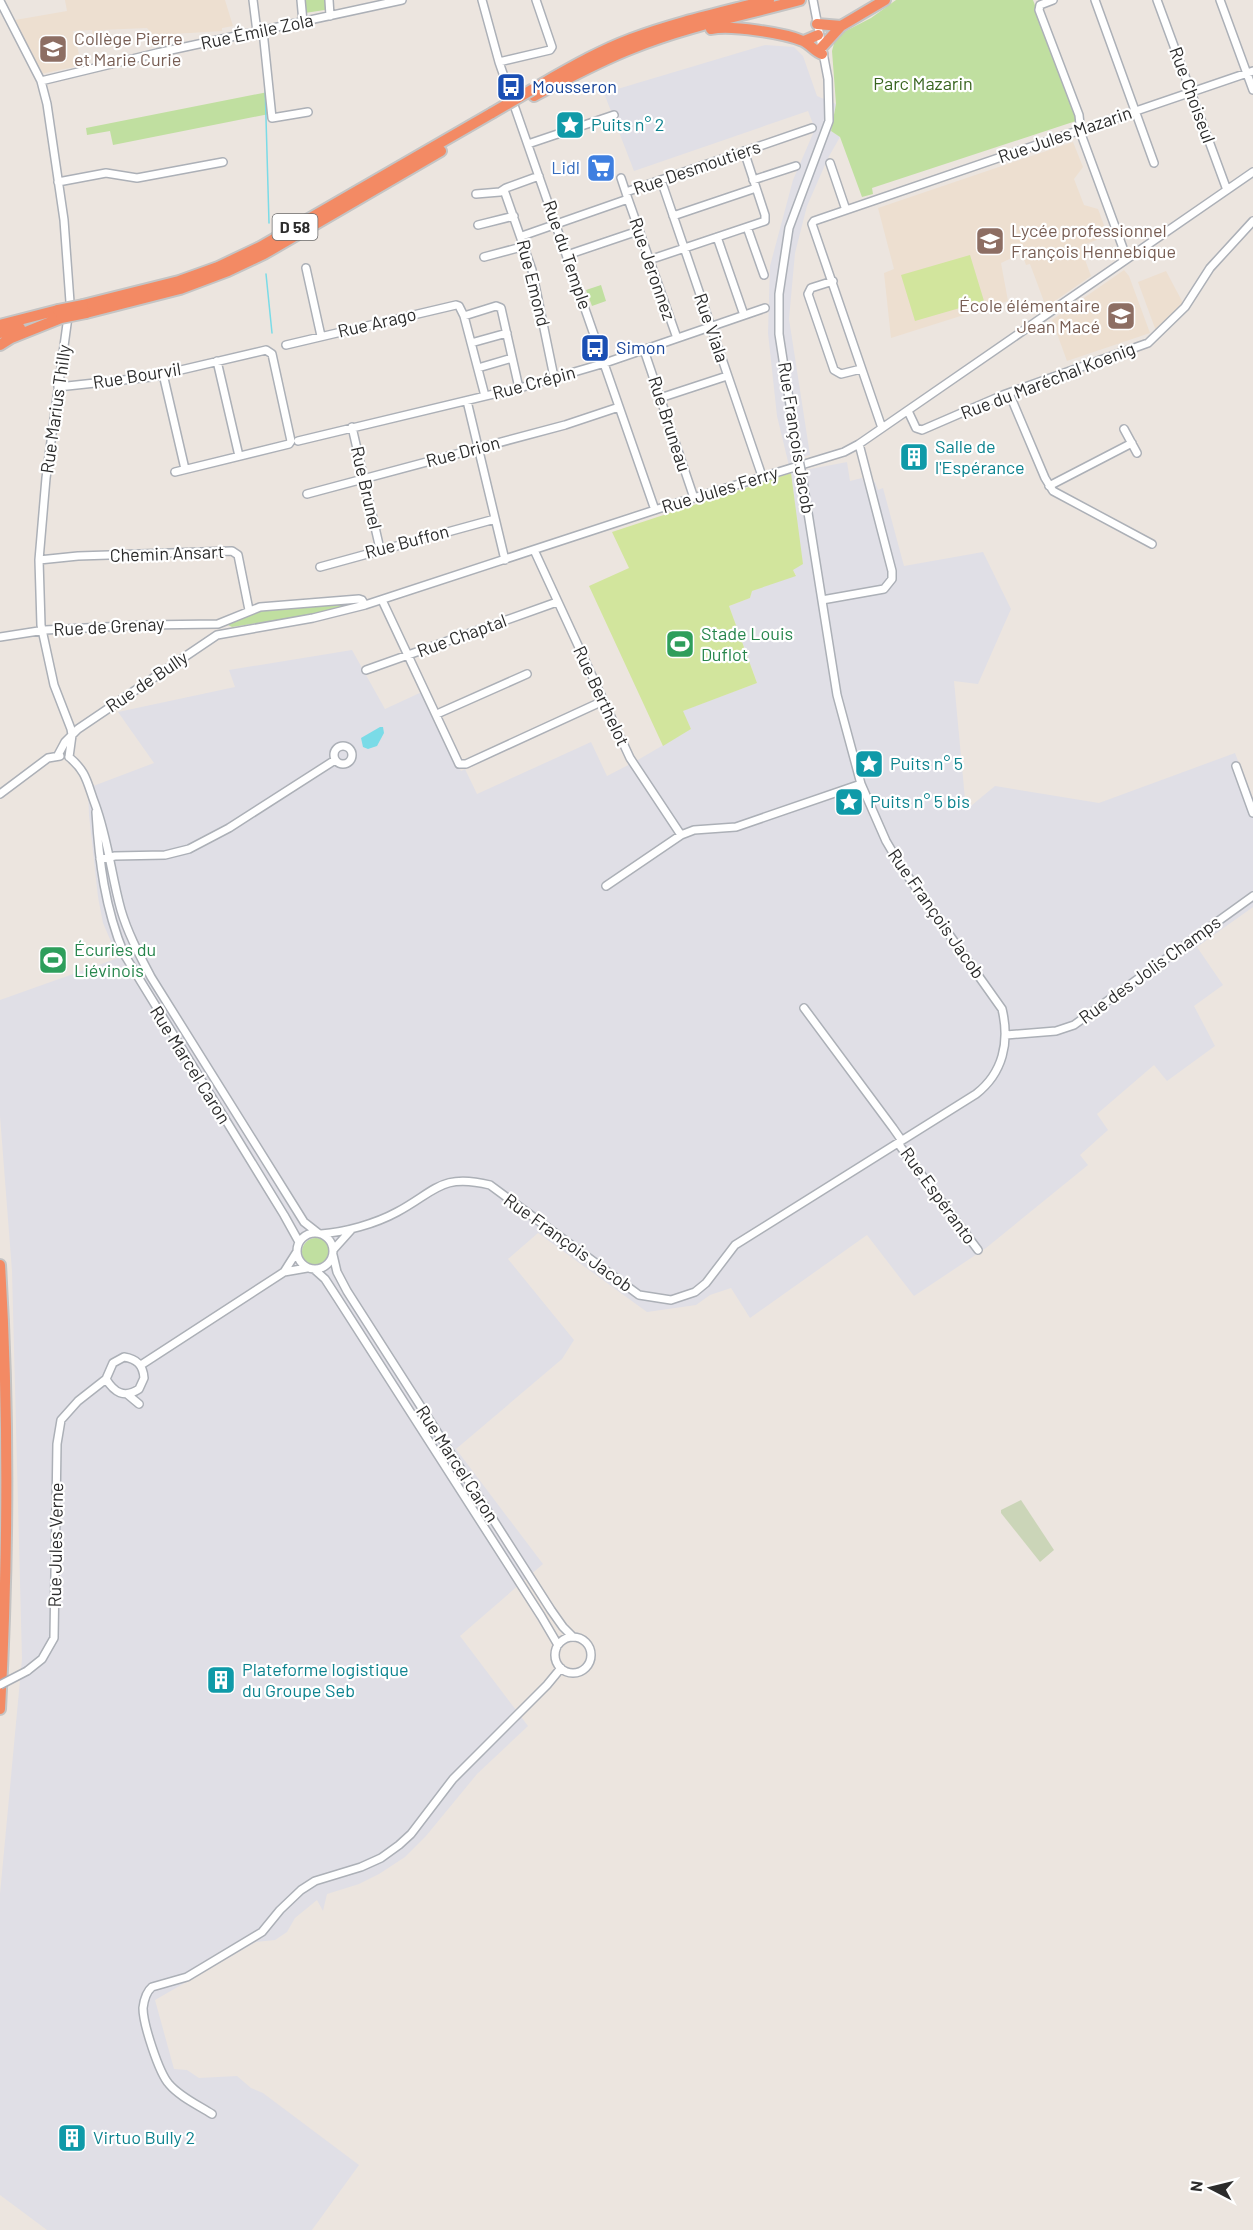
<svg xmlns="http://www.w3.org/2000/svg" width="1253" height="2230" font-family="Barlow,sans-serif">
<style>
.industrial{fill:#e0dfe6}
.education{fill:#eddfd0}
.green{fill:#c0dfa0}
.cemetery{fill:#cbd5b8}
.pitch{fill:#d2e59d}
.water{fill:#7adbe7}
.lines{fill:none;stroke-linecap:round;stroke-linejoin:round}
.stream{stroke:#7adbe7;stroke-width:1.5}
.minor-casing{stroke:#acb0b7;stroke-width:10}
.highway-casing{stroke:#c4c4c4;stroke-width:14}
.minor{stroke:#fff;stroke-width:7}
.highway{stroke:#f38a64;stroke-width:10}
.minor-bridge-casing{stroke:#acb0b7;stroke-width:10;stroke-linecap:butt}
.highway-bridge-casing{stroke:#c4c4c4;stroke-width:14;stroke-linecap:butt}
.minor-bridge{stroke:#fff;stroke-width:7}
.highway-bridge{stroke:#f38a64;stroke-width:10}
.labels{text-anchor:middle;stroke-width:4.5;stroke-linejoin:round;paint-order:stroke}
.shield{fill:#fff;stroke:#6b6b6b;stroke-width:1.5}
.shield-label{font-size:16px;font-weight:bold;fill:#2c2c2c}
.street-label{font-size:18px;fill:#2c2c2c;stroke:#fff}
.education-label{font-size:18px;fill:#785e54;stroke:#fff;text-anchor:start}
.park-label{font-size:18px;fill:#396520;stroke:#fff}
.transit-label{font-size:18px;fill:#164399;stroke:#fff;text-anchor:start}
.culture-label{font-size:18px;fill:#0d838f;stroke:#fff;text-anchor:start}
.shop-label{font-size:18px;fill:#366cbe;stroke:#fff;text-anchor:end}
.leisure-label{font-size:18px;fill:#27864d;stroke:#fff;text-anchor:start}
</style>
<rect width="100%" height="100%" fill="#ece5df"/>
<path class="industrial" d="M 765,45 L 794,47 L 803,56 L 817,96 L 836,104 L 831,131 L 840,137 L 828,158 L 807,206 L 795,253 L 789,319 L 810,455 L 802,457 L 805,470 L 847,462 L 850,481 L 862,478 L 865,486 L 875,482 L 878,490 L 883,488 L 904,566 L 983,552 L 1011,609 L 978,684 L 954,681 L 966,810 L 995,786 L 1099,803 L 1235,753 L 1253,800 L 1253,907 L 1197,947 L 1223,985 L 1194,1006 L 1215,1046 L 1167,1081 L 1154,1065 L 1097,1114 L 1108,1130 L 1080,1155 L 1088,1165 L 986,1248 L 914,1296 L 867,1235 L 750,1318 L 731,1288 L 710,1295 L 696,1305 L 647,1312 L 538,1233 L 508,1259 L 574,1340 L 562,1359 L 456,1449 L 543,1564 L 460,1636 L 528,1726 L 477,1774 L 426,1836 L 405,1857 L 379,1874 L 359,1884 L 327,1894 L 323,1911 L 317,1900 L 295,1918 L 287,1932 L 275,1940 L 256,1942 L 155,2000 L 174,2069 L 187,2070 L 199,2078 L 237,2076 L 251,2088 L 263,2093 L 359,2165 L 312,2230 L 47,2230 L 0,2195 L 0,1894 L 22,1659 L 12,1271 L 0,1116 L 0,1000 L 118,958 L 103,923 L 98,897 L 89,815 L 88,788 L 154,763 L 118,712 L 235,687 L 229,670 L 352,650 L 385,709 L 424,691 L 461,771 L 465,769 L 477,794 L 591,742 L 607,776 L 636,761 L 691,729 L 682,711 L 757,683 L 729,606 L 750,598 L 752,591 L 796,575 L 793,570 L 791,474 L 777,416 L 768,333 L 770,266 L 793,180 L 815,129 L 808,111 L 634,171 L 604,93 Z"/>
<path class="education" d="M 65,0 L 225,0 L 233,26 L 222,28 L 222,31 L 157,35 L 152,34 L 147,28 L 102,30 L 102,36 L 93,36 L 92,30 L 73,31 L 81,62 L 78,66 L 41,74 L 15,20 L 67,11 Z
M 1073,142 L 1083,167 L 1074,179 L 1084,205 L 1098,209 L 1108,236 L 1080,246 L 1091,276 L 1046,307 L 1030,264 L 1026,265 L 1022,253 L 1001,263 L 1008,301 L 891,338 L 884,273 L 894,269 L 878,208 Z
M 1124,270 L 1129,276 L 1150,333 L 1067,361 L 1052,320 Z
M 1166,271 L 1183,303 L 1156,331 L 1138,282 Z"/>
<path class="green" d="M 305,0 L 331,0 L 331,9 L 305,13 Z
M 896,0 L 1033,0 L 1079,120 L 872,188 L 873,194 L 862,197 L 840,137 L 831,131 L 836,104 L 832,51 L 836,36 L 871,18 Z
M 268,92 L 269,114 L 113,145 L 110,131 L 87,135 L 86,128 Z
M 601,285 L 606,301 L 592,306 L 586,290 Z
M 354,601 L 354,604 L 309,615 L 232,627 L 226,624 L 260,609 Z
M302 1252a14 14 0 1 1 28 0a14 14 0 1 1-28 0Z"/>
<path class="cemetery" d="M 1021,1500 L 1054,1550 L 1040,1562 L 1001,1513 L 1001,1510 Z"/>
<path class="pitch" d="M 970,255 L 984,301 L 915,321 L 901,275 Z
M 791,473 L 803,564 L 793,570 L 796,576 L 752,591 L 750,598 L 729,606 L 757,683 L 683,711 L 691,729 L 663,746 L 589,586 L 629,568 L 612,532 Z"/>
<path class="water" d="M 380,727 L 383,727 L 384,733 L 377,746 L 368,749 L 363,747 L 361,738 Z"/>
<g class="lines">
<path class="stream" d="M 265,83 L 269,223
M 266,274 L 272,333"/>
<g class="minor-casing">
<path id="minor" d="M 253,0 L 257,32
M 301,0 L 303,22
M 329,0 L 330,16
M 482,0 L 499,62 L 655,510
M 1053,0 L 1040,5 L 1039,10 L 1079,115 L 1081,134 L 1127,259
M 1095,0 L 1154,163
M 1157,0 L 1227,190
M 1220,0 L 1253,90
M 0,1 L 41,81 L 47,104 L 64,220 L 70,302 L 46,478 L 39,560 L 41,625 L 54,685 L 71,729 L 72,735 L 69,757
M 263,31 L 272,118 L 308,112
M 499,62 L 550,50 L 552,47 L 536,0
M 41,81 L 157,53 L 402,0
M 528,144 L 614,115
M 830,163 L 846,210
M 661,180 L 762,476
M 753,180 L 796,166
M 58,182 L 106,173 L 137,178 L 223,162
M 504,190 L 532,270 L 554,377
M 626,192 L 812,128
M 476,194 L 500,192 L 506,188 L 539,176
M 628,199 L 677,338
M 673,216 L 756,188
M 478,225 L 514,216
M 747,227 L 764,275
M 522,236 L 628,199 L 621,178
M 717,237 L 744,315
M 567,255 L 638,231
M 484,257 L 525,246
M 649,260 L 765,221 L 765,215 L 744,151
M 306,268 L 321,336
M 833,281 L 811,288 L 808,294 L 834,370 L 841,374 L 861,369
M 464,316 L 496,306 L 501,308 L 519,388
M 471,343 L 507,333
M 286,345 L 456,305 L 459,306 L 464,316 L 485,396
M 644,350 L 694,498
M 217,361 L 239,456
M 478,368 L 512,358
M 163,374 L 185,469
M 58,387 L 151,377 L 266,350 L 272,354 L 291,441 L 289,444 L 175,472
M 1009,393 L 1045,478 L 1053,491 L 1152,544
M 660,398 L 727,376
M 467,401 L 505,560
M 908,411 L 916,428 L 922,430 L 1003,395 L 1148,343 L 1185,307 L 1210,268 L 1253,221
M 352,427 L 380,549
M 882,428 L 812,224 L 814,221 L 1253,71
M 1124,429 L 1137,453
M 298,441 L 523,387 L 605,363 L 765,308
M 797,450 L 779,334 L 779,294 L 789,228 L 829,121 L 828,79 L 813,0
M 1049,486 L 1132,443
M 307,494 L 565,425 L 619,407
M 534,550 L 630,758 L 681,835
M 39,560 L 78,556 L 232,551 L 238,555 L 249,610
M 320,567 L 495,519
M 382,600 L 459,764 L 466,764 L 603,701
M 822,600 L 884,589 L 892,579 L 892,571 L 859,444
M 218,624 L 260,607 L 359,599 L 362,600 L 365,605
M 0,637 L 45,630 L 144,625 L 218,624
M 366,670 L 557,602
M 437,714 L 527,674
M334 755a9 9 0 1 1 18 0a9 9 0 1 1-18 0Z
M 58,755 L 65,742 L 78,729 L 217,635 L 313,618 L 365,605 L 664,507 L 844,452 L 859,444 L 1253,172
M 69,757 C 87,772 87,783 95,804 C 108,839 111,874 121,910 C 128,934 140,956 151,977 L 304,1222 L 318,1233
M 1236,766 L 1253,813
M 0,794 L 48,758 L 60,756
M 96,812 C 99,862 105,908 124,954 L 284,1215 L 299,1242
M 100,859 L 115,856 L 165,855 L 189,849 L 229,828 L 335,760
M 606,886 L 681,835 L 694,830 L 736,827 L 861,784
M 804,1008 L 893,1128 L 900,1138 L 900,1146 L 978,1250
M 1006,1035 L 1056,1031 L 1074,1025 L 1253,896
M297 1251a18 18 0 1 1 36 0a18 18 0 1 1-36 0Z
M 321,1234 C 345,1232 375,1224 397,1212 C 436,1191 441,1173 490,1185 L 639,1295 L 671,1300 L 695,1292 L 706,1283 L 735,1245 L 743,1240 L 976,1094 C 1003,1073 1010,1042 1002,1009 L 902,868 L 886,841 L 861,784 L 837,695 L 802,475
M 333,1250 L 351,1230
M 333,1255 L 337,1272 L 347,1291 L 551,1610 L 563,1627 L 573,1637
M 315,1270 L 325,1279 L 338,1299 L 541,1616 L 558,1645
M 284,1272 L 296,1253
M 124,1357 C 137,1359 143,1365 144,1378 L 139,1389 C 124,1399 114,1392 106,1379 L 113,1363 Z
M 141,1365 L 284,1272 L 307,1268
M 127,1394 L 139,1404
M555 1655a18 18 0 1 1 36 0a18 18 0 1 1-36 0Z
M 27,1671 L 42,1659 L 54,1638 L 57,1444 L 61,1420 L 78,1401 L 106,1379
M 212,2114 C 198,2105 180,2097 169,2084 C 159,2073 143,2024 143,2008 C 144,2000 146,1992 152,1987 L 187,1977 L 262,1932 L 280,1910 L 301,1890 L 315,1881 L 361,1867 L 381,1858 L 399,1845 L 411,1834 L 453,1779 L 547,1685 L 561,1668"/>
</g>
<g class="highway-casing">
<path id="highway" d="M 817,24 L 841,26 L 885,0
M 711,29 C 731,25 784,33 803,41 C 810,44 815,52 822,54
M 804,41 L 818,35
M 821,48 L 841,26
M 540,85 C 570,68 599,51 631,39 C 676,22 723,12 769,0
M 534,96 C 567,79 599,61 633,48 C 687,26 745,15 800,0
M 83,305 L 179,281 L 218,267 L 260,247 L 492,113
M 86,313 L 180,289 L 228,271 L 264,254 L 441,151
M 0,325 L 58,310
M 0,333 L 20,328
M 0,345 L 11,338 L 61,318
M 0,1265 C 9,1413 8,1561 0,1709"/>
</g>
<use href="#minor" class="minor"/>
<use href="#highway" class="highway"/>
<g class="minor-bridge-casing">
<path id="minor-bridge" d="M 797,450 L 802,475
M 0,1685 L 27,1671"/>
</g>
<g class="highway-bridge-casing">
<path id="highway-bridge" d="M 492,113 L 533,89
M 58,310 L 83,305
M 61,318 L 86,313"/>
</g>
<use href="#minor-bridge" class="minor-bridge"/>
<use href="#highway-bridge" class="highway-bridge"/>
</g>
<defs>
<g id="school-square" transform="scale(1.5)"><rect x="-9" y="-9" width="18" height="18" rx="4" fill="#8d6e63" stroke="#fff"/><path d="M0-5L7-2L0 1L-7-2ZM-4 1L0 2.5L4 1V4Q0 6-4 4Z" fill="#fff"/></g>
<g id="bus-square" transform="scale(1.5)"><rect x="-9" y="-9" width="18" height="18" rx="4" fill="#1a4fb4" stroke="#fff"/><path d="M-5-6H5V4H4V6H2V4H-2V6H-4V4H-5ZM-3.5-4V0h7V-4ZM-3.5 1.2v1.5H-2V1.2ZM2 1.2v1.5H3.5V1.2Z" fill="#fff"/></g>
<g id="sight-square" transform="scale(1.5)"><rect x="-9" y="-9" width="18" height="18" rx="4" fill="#0f9aa8" stroke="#fff"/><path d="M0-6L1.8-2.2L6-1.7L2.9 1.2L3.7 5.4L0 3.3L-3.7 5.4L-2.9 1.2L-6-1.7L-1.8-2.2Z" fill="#fff"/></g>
<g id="supermarket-square" transform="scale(1.5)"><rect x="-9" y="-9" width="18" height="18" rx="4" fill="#3f7fe0" stroke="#fff"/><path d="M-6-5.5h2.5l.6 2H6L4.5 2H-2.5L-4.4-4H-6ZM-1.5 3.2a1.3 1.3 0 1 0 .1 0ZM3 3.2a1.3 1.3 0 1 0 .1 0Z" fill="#fff"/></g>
<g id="building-square" transform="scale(1.5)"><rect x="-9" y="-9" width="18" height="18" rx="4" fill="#0f9aa8" stroke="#fff"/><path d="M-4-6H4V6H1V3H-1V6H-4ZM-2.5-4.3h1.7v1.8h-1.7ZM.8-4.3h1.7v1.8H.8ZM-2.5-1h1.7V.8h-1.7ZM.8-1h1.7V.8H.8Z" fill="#fff"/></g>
<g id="stadium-square" transform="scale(1.5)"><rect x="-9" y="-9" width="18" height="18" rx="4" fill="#2e9e5b" stroke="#fff"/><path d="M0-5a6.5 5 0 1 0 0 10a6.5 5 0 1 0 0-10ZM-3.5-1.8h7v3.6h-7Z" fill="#fff"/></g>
</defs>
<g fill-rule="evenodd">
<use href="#school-square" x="53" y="49"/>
<use href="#bus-square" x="511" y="87"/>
<use href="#sight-square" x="570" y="125"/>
<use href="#supermarket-square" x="601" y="168"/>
<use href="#school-square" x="990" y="241"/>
<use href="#school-square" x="1121" y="316"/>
<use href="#bus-square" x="595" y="348"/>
<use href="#building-square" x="914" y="457"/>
<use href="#stadium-square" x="680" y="644"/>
<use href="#sight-square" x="869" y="764"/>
<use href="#sight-square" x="849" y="802"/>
<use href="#stadium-square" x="53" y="960"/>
<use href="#building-square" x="221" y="1680"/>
<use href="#building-square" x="72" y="2138"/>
</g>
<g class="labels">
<rect class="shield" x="272.5" y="214" width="45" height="26" rx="4.5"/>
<g class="shield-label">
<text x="295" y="233">D 58</text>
</g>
<g class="street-label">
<text transform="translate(257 32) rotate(-12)" y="6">Rue Émile Zola</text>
<text transform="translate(1192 95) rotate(70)" y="6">Rue Choiseul</text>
<text transform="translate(1065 135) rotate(-19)" y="6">Rue Jules Mazarin</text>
<text transform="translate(697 168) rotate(-19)" y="6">Rue Desmoutiers</text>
<text transform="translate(567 255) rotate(71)" y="6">Rue du Temple</text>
<text transform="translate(652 269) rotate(71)" y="6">Rue Jeronnez</text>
<text transform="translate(533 283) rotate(76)" y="6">Rue Emond</text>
<text transform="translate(377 323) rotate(-13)" y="6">Rue Arago</text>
<text transform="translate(711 328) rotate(71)" y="6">Rue Viala</text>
<text transform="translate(137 376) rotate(-9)" y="6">Rue Bourvil</text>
<text transform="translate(1048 381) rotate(-21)" y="6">Rue du Maréchal Koenig</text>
<text transform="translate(534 383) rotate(-15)" y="6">Rue Crépin</text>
<text transform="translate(56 409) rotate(-82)" y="6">Rue Marius Thilly</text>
<text transform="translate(669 424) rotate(72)" y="6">Rue Bruneau</text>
<text transform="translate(796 438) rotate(81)" y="6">Rue François Jacob</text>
<text transform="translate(463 452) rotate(-15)" y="6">Rue Drion</text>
<text transform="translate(366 488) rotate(77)" y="6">Rue Brunel</text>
<text transform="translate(720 490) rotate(-17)" y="6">Rue Jules Ferry</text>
<text transform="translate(407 542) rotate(-15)" y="6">Rue Buffon</text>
<text transform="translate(167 554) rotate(-2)" y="6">Chemin Ansart</text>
<text transform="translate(109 627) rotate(-3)" y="6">Rue de Grenay</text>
<text transform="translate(462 636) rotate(-20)" y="6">Rue Chaptal</text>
<text transform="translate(147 682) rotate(-34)" y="6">Rue de Bully</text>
<text transform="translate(601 696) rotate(65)" y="6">Rue Berthelot</text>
<text transform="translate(936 914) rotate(55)" y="6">Rue François Jacob</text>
<text transform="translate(1150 970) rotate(-36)" y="6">Rue des Jolis Champs</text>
<text transform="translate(190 1065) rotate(58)" y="6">Rue Marcel Caron</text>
<text transform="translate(938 1196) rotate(54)" y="6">Rue Espéranto</text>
<text transform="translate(568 1243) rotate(36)" y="6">Rue François Jacob</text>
<text transform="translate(457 1464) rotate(57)" y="6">Rue Marcel Caron</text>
<text transform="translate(56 1545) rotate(-89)" y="6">Rue Jules Verne</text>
</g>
<g class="education-label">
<text x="74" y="45">Collège Pierre<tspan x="74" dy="21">et Marie Curie</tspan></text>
<text x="1011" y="237">Lycée professionnel<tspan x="1011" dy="21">François Hennebique</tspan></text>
<text x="1100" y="312" text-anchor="end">École élémentaire<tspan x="1100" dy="21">Jean Macé</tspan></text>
</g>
<g class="park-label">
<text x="923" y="90">Parc Mazarin</text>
</g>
<g class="transit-label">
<text x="532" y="93">Mousseron</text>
<text x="616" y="354">Simon</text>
</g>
<g class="culture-label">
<text x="591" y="131">Puits n° 2</text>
<text x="935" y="453">Salle de<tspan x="935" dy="21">l'Espérance</tspan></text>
<text x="890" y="770">Puits n° 5</text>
<text x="870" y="808">Puits n° 5 bis</text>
<text x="242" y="1676">Plateforme logistique<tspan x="242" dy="21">du Groupe Seb</tspan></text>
<text x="93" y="2144">Virtuo Bully 2</text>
</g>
<g class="shop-label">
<text x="580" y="174">Lidl</text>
</g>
<g class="leisure-label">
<text x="701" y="640">Stade Louis<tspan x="701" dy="21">Duflot</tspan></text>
<text x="74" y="956">Écuries du<tspan x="74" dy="21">Liévinois</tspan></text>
</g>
</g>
<g transform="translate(1211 2188) rotate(277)" stroke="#ffffff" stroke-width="4.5" paint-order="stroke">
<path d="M0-4.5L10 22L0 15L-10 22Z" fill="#2c2c2c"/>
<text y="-9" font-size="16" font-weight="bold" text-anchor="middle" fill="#2c2c2c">N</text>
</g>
</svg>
